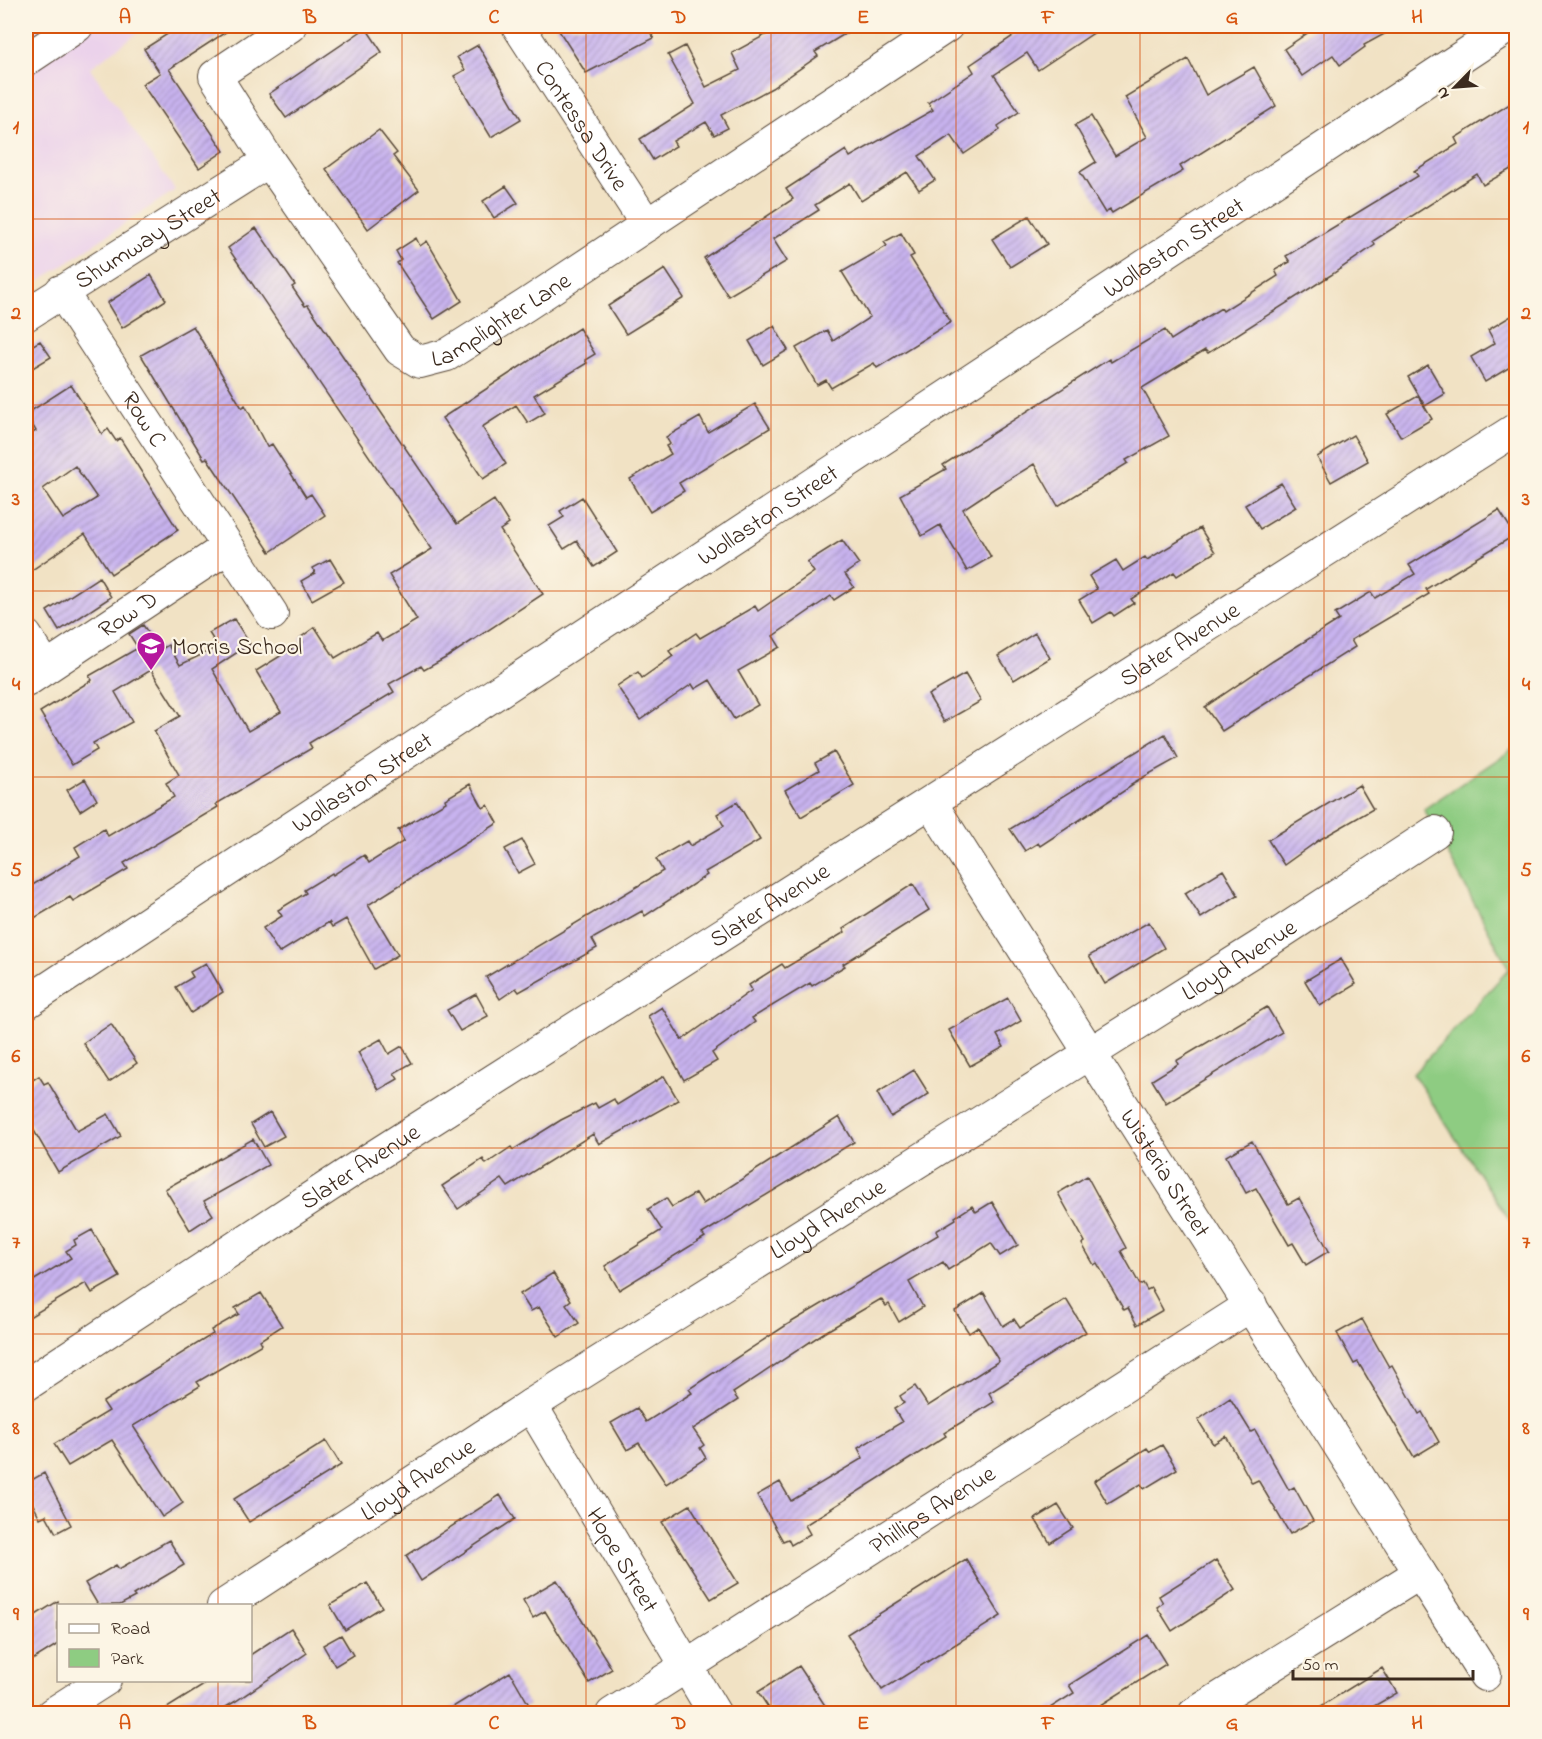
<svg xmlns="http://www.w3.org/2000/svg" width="1542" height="1739" font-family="'Indie Flower',sans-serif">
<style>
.built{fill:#ebd1eb}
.green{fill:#8ecc82;stroke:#647b50;stroke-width:1.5}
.building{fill:url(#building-hatch);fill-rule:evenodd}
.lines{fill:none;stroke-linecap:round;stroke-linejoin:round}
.minor-casing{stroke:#564637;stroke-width:34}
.minor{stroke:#fff;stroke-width:32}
.grid{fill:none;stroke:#d7540e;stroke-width:1.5;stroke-opacity:0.55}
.labels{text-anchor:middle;stroke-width:4.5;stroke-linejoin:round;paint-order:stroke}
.street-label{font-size:24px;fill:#3b2a1e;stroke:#fcf5e5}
.poi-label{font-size:24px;fill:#3b2a1e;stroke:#fcf5e5;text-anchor:start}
.neatline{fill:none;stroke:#d7540e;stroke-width:2}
.grid-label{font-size:20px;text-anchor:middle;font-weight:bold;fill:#d7540e}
</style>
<defs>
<pattern id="building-hatch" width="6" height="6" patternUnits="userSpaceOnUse" patternTransform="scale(1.5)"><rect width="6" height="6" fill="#c8b3ef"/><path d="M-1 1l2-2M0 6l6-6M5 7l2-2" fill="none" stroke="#a492c1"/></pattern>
</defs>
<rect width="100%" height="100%" fill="#fcf5e5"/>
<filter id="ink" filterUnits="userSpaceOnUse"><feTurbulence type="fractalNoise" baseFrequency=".0167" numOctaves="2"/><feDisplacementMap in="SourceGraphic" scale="12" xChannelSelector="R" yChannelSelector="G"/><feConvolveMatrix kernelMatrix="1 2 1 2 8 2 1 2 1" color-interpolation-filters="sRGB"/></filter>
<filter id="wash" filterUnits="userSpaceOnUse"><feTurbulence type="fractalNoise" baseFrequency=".008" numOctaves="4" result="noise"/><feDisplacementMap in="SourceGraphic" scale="24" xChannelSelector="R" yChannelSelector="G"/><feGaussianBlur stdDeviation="1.35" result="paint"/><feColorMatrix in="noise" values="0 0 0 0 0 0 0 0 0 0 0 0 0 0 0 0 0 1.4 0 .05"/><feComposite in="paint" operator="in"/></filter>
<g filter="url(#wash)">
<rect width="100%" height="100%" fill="#f1e2c4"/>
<path class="built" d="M 26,26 L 147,26 L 90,68 L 175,190 L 26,290 Z"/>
<path class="green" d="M 1516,747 L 1516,1230 L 1413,1074 L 1509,969 L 1424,809 Z"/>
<g id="blocks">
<path class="building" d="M 180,26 L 235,26 L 169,69 L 224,151 L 199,168 L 142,84 L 160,73 L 144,49 Z
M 556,26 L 646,26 L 654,38 L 586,73 Z
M 782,26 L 858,26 L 815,52 L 818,56 L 772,88 L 721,115 L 728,128 L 714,135 L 706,122 L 673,141 L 676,146 L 653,160 L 640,139 L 695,104 L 668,55 L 685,46 L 706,87 L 740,70 L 732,53 Z
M 1028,26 L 1104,26 L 1038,70 L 1027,53 L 994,75 L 1019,112 L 998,126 L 1000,130 L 964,154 L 951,135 L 919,156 L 935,180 L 919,190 L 907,172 L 861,201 L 850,183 L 815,205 L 819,210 L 773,239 L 787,261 L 728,296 L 704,258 L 793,199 L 786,189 L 846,150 L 850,157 L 933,110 L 928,103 L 974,72 L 970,65 Z
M 1318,26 L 1399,26 L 1364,45 L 1365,47 L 1340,65 L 1333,55 L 1302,76 L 1284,49 Z
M 366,28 L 382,52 L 286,118 L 269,94 Z
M 478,45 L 521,119 L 491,137 L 454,76 L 465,70 L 457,57 Z
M 1188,59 L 1206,95 L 1254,67 L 1276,106 L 1180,166 L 1183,171 L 1112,213 L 1110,210 L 1105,213 L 1080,172 L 1096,162 L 1075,125 L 1091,116 L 1115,156 L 1147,137 L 1125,97 Z
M 1516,100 L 1516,166 L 1483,185 L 1477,174 L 1373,241 L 1375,245 L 1331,275 L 1208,353 L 1205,350 L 1142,388 L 1169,436 L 1126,460 L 1128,463 L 1058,506 L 1034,464 L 995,488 L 963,509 L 991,557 L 967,571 L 940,525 L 922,536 L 900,495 L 946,469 L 943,465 L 1109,359 L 1111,362 L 1165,330 L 1171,340 L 1221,308 L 1223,311 L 1278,276 L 1275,270 L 1290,262 L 1286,256 L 1418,176 L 1414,171 L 1458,144 L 1455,138 Z
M 379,130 L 397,153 L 393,156 L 419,190 L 368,229 L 326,169 Z
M 506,186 L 518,203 L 494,218 L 483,201 Z
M 1029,216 L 1047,244 L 1010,267 L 992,239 Z
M 256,228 L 295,285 L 292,287 L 305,306 L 308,305 L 457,524 L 494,500 L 509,524 L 500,530 L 543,594 L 449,656 L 424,670 L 421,666 L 389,684 L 394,692 L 309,743 L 312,748 L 216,804 L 218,807 L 124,863 L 128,869 L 73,901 L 70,897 L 26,923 L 26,889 L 80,856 L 75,847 L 104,829 L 108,836 L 174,797 L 166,783 L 179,775 L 154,731 L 180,716 L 151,670 L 115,692 L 132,722 L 93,743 L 97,750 L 72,765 L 40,712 L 92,680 L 89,676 L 138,648 L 129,634 L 143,625 L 160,650 L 168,645 L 180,665 L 218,647 L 209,633 L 234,619 L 250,644 L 212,669 L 248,731 L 281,712 L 256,671 L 303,642 L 300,638 L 315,627 L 335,658 L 377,633 L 382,641 L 417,620 L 389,575 L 432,549 L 228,248 Z
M 901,233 L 914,255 L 910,257 L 951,322 L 877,368 L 874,363 L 831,388 L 826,380 L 817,385 L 796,348 L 827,330 L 833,341 L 870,317 L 842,272 L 887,246 L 884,242 Z
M 416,238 L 420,246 L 427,241 L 462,301 L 434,319 L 397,263 L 401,260 L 396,251 Z
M 665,269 L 684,298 L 626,334 L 608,306 Z
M 151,275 L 166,300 L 122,328 L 107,303 Z
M 1516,313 L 1516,378 L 1510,367 L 1485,382 L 1471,357 L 1495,343 L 1488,330 Z
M 193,326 L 242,408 L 245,405 L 267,447 L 272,444 L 306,497 L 311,494 L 325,515 L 270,552 L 207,458 L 204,459 L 141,355 Z
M 774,326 L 788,350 L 763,365 L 749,341 Z
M 579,328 L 595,354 L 585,360 L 587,363 L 534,395 L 545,413 L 528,423 L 516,405 L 482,427 L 506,464 L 483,479 L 442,418 Z
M 40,341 L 51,357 L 26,372 L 26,349 Z
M 1428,365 L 1445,394 L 1425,406 L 1408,377 Z
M 71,385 L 102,434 L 108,429 L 116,441 L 120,438 L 178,530 L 111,574 L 85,534 L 26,574 L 26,437 L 36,431 L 26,414 ZM 75,466 L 97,498 L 63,519 L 43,489 Z
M 1418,396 L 1432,419 L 1401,437 L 1387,414 Z
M 755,404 L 770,428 L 679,483 L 684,491 L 650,512 L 630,479 L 671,454 L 666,446 L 670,444 L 666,437 L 700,417 L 708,432 Z
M 1353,435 L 1368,461 L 1331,482 L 1317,457 Z
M 1281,483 L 1296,507 L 1260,529 L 1245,505 Z
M 582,497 L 617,552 L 594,567 L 577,541 L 564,549 L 549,526 L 564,517 L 560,511 Z
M 1499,510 L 1515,535 L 1426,589 L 1429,594 L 1351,640 L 1355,647 L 1222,731 L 1205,707 L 1273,661 L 1339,620 L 1335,614 L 1371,592 L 1375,598 L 1415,574 L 1409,565 Z
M 1200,528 L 1215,552 L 1177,576 L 1174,572 L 1131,599 L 1134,603 L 1114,616 L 1111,612 L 1093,623 L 1079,600 L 1097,589 L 1089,576 L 1116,560 L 1123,571 L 1145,557 L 1147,560 Z
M 842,540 L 859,564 L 845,574 L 854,587 L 834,600 L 831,596 L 773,636 L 780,647 L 738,671 L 758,705 L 734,719 L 710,680 L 695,689 L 692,684 L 640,720 L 617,686 L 638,672 L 642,678 L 673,656 L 669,651 L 696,633 L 700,638 L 755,606 L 758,611 L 814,572 L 807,562 Z
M 330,559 L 344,582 L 312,600 L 301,581 L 315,573 L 313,568 Z
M 99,577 L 111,597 L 59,631 L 47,611 Z
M 1035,633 L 1050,658 L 1014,680 L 998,656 Z
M 965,674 L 981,701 L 944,722 L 928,695 Z
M 1165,734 L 1178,758 L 1131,784 L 1133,785 L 1040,846 L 1038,843 L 1025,851 L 1010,829 Z
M 834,752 L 854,785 L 801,817 L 785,790 L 819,770 L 815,763 Z
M 85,779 L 97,800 L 80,811 L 67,790 Z
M 470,784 L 483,808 L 488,805 L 498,823 L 368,905 L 398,955 L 374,969 L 346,919 L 332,927 L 329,922 L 279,953 L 263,928 L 282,916 L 278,910 L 306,893 L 304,890 L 332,873 L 333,875 L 364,855 L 369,863 L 404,841 L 398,830 L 446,802 L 445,799 Z
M 1359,785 L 1373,809 L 1319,840 L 1284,865 L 1268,840 Z
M 737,802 L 760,840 L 705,872 L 707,875 L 645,916 L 642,911 L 592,939 L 597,948 L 519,992 L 516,988 L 500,999 L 486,977 L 663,871 L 656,859 L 687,841 L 690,846 L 724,826 L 717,814 Z
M 522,840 L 535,864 L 518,873 L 505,849 Z
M 1223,870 L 1238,895 L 1201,918 L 1185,893 Z
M 913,884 L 929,910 L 843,964 L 845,966 L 812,986 L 810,983 L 752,1018 L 755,1022 L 712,1053 L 717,1061 L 684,1080 L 648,1016 L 662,1007 L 682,1040 L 752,990 L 749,985 L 782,964 L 785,968 L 845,932 L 843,929 Z
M 1149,922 L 1164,948 L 1105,984 L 1089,956 Z
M 1341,959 L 1356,984 L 1320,1006 L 1305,981 Z
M 206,963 L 223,992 L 191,1013 L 176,987 L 193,977 L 190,972 Z
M 476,994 L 488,1016 L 460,1031 L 447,1010 Z
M 1008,998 L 1021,1021 L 997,1035 L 1004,1047 L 970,1066 L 949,1030 Z
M 1267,1007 L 1282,1032 L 1166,1103 L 1152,1080 L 1178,1064 L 1176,1061 Z
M 111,1024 L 137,1063 L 109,1082 L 83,1043 Z
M 381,1039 L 389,1054 L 402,1046 L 412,1063 L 394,1073 L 398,1079 L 379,1090 L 358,1052 Z
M 914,1070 L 929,1094 L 891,1117 L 877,1093 Z
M 39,1076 L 44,1084 L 48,1082 L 77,1131 L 108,1114 L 121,1136 L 58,1172 L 26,1117 L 26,1084 Z
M 664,1076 L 678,1100 L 599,1144 L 593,1134 L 508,1187 L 502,1179 L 458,1209 L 442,1186 L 483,1159 L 486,1164 L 511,1147 L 513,1150 L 561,1120 L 595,1103 L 598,1108 L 614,1099 L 617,1105 Z
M 270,1112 L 284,1136 L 264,1147 L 251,1124 Z
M 839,1117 L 854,1142 L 702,1234 L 705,1237 L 619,1290 L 605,1266 L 662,1230 L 648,1209 L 666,1198 L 672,1207 L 696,1193 L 703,1204 Z
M 253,1139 L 268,1165 L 204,1201 L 213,1215 L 190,1230 L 165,1189 Z
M 1252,1141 L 1288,1204 L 1299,1198 L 1329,1251 L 1306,1265 L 1293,1243 L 1289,1245 L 1256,1188 L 1246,1193 L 1226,1156 Z
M 1087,1176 L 1126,1248 L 1121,1251 L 1140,1285 L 1143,1283 L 1147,1290 L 1151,1288 L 1163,1310 L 1137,1325 L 1128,1308 L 1124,1310 L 1097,1263 L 1094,1265 L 1082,1244 L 1085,1242 L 1058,1193 Z
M 992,1202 L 1018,1245 L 1000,1256 L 991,1243 L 948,1270 L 943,1262 L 909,1282 L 923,1307 L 899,1322 L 889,1304 L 886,1306 L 881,1299 L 825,1332 L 733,1393 L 738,1400 L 693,1429 L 704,1445 L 700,1448 L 706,1458 L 666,1484 L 639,1443 L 627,1450 L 611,1423 L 637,1408 L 646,1422 L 692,1393 L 689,1389 L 785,1326 L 938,1235 L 936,1231 L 956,1219 L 955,1217 L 972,1206 L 976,1212 Z
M 92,1230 L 120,1277 L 92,1293 L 86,1283 L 26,1319 L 26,1285 L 71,1258 L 66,1251 L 76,1245 L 74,1240 Z
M 553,1273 L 571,1300 L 566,1304 L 579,1323 L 558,1337 L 539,1307 L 531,1311 L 520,1294 Z
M 261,1293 L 282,1326 L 260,1340 L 262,1344 L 197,1382 L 200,1386 L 133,1426 L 183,1503 L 162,1517 L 112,1440 L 68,1466 L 54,1444 L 109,1411 L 103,1402 L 213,1334 L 211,1330 L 239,1314 L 235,1308 Z
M 984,1293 L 1003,1326 L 1014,1319 L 1020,1328 L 1066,1299 L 1086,1332 L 989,1393 L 994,1402 L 944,1433 L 946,1436 L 805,1525 L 810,1534 L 791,1545 L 788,1539 L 783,1541 L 757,1495 L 780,1482 L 791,1501 L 863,1458 L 858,1448 L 902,1422 L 894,1409 L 904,1403 L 900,1396 L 915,1386 L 928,1406 L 999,1361 L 978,1327 L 969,1333 L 955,1311 Z
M 1362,1319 L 1389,1367 L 1392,1365 L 1419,1414 L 1422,1412 L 1439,1442 L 1414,1457 L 1358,1362 L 1354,1364 L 1337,1333 Z
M 1230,1398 L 1251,1432 L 1255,1430 L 1289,1490 L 1294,1487 L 1313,1521 L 1290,1534 L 1258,1480 L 1252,1483 L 1226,1436 L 1213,1444 L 1198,1420 Z
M 326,1441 L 341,1465 L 249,1522 L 234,1499 Z
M 1162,1445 L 1177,1469 L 1144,1489 L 1141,1484 L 1108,1504 L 1094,1481 L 1147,1448 L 1150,1452 Z
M 44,1473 L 71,1525 L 56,1533 L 46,1515 L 40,1518 L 26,1491 L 31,1488 L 28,1482 Z
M 500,1495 L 515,1519 L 421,1581 L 406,1556 Z
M 690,1505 L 738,1583 L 711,1599 L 662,1522 Z
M 1058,1505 L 1073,1528 L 1050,1543 L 1035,1519 Z
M 169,1540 L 184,1565 L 133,1595 L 135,1597 L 120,1605 L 98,1605 L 85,1583 L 116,1565 L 119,1569 Z
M 966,1559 L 1001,1616 L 882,1690 L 847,1634 Z
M 1216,1560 L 1235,1590 L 1172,1631 L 1157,1607 L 1163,1603 L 1159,1596 Z
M 557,1580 L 612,1669 L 589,1683 L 545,1611 L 533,1618 L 523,1600 Z
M 367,1583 L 382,1607 L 345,1630 L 330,1605 Z
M 58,1601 L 58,1644 L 26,1664 L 26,1621 Z
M 291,1628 L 307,1653 L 236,1701 L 216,1713 L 159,1713 L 212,1680 L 250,1680 L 250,1655 Z
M 341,1635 L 353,1655 L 335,1666 L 323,1645 Z
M 1148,1635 L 1166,1664 L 1101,1705 L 1106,1713 L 1042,1713 L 1074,1693 L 1069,1685 Z
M 799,1666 L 830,1713 L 772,1713 L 758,1692 Z
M 1382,1668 L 1397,1693 L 1362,1713 L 1310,1713 Z
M 510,1672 L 529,1705 L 514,1713 L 443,1713 Z"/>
</g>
</g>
<g filter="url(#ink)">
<use href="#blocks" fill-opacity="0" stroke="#564637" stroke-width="1.5"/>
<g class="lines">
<g class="minor-casing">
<g id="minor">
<path id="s1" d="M 290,26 L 215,76 L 269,161 L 400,350 L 420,362 L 447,355 L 526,305 L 947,26"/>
<path id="s2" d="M 518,26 L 647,225"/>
<path d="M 26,60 L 77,26"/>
<path id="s3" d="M 61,291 L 272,614"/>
<path id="s4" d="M 26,315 L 269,161"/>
<path d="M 26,636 L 46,667"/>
<path id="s5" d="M 26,681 L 228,547"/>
<path id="s6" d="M 931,803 L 1420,1573 L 1194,1714"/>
<path id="s7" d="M 26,1003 L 1509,26"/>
<path id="s8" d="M 26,1385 L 370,1159 L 1516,429"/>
<path id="s9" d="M 531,1405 L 715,1714"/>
<path d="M 1420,1573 L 1485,1675"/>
<path id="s10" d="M 223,1606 L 531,1405 L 1259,947 L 1435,832"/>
<path d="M 52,1714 L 105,1680"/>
<path id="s11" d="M 612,1714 L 1251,1305"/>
</g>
</g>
<use href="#minor" class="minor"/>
</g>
</g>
<path class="grid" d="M 218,26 L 218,1606M 402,26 L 402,1714M 586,26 L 586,1714M 771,26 L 771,1714M 956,26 L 956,1714M 1140,26 L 1140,1714M 1324,26 L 1324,1714M 26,219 L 1516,219M 26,405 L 1516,405M 26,591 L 1516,591M 26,777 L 1516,777M 26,962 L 1516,962M 26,1148 L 1516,1148M 26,1334 L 1516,1334M 26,1520 L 1516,1520M 218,1680 L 218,1714"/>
<defs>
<g id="school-pin" transform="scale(1.5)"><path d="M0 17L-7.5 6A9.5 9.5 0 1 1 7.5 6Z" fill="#b5179e" stroke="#fcf5e5"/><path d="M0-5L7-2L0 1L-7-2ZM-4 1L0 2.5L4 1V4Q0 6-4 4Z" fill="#fff"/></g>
</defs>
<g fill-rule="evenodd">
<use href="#school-pin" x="151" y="646"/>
</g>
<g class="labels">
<g class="street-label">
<text dy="8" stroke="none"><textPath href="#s2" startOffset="118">Contessa Drive</textPath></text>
<text dy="8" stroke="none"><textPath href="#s4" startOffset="144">Shumway Street</textPath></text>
<text dy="8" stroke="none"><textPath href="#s7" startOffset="1374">Wollaston Street</textPath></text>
<text dy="8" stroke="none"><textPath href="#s1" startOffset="536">Lamplighter Lane</textPath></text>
<text dy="8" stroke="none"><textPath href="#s3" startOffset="153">Row C</textPath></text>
<text dy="8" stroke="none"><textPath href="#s7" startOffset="888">Wollaston Street</textPath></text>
<text dy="8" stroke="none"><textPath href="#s5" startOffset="122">Row D</textPath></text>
<text dy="8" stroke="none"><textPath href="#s8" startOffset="1371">Slater Avenue</textPath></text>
<text dy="8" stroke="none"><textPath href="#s7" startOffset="402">Wollaston Street</textPath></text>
<text dy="8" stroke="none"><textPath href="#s8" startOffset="885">Slater Avenue</textPath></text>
<text dy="8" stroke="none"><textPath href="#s10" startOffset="1204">Lloyd Avenue</textPath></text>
<text dy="8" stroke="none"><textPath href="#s8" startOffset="399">Slater Avenue</textPath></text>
<text dy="8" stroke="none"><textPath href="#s6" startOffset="438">Wisteria Street</textPath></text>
<text dy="8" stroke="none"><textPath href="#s10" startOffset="718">Lloyd Avenue</textPath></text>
<text dy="8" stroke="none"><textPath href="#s10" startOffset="232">Lloyd Avenue</textPath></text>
<text dy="8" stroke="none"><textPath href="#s11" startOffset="380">Phillips Avenue</textPath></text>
<text dy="8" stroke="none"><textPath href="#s9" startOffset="180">Hope Street</textPath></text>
</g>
<g class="poi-label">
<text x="172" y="654">Morris School</text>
</g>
</g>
<rect width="1542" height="1739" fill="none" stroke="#fcf5e5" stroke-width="66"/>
<rect x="57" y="1604" width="195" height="78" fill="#fcf5e5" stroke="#afa495" stroke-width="1.5"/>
<rect x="69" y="1624" width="30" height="9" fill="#ffffff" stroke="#afa495" stroke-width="1.5"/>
<text x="111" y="1634" font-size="18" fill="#3b2a1e">Road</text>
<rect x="69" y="1649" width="30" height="18" fill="#8ecc82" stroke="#afa495" stroke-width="1.5"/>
<text x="111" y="1664" font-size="18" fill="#3b2a1e">Park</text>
<g transform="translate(1455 87) rotate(245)" stroke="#fcf5e5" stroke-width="4.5" paint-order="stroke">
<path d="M0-4.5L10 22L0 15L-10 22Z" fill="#3b2a1e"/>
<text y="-9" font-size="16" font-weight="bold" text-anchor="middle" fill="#3b2a1e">N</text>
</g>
<path d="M1293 1670v9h180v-9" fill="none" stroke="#3b2a1e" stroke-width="3"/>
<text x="1302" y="1670" font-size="18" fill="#3b2a1e" stroke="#fcf5e5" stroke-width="4.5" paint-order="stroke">50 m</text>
<rect x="33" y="33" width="1476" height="1673" class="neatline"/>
<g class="grid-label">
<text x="125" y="23">A</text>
<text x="310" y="23">B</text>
<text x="494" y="23">C</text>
<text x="679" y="23">D</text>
<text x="863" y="23">E</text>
<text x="1048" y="23">F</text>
<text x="1232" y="23">G</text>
<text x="1417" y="23">H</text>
<text x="16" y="133">1</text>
<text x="1526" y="133">1</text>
<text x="16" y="319">2</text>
<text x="1526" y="319">2</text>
<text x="16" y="505">3</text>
<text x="1526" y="505">3</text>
<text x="16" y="690">4</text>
<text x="1526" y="690">4</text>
<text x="16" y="876">5</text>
<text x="1526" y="876">5</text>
<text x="16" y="1062">6</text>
<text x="1526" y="1062">6</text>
<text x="16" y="1248">7</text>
<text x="1526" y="1248">7</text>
<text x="16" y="1434">8</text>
<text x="1526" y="1434">8</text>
<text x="16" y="1620">9</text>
<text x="1526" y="1620">9</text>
<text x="125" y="1729">A</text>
<text x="310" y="1729">B</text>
<text x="494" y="1729">C</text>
<text x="679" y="1729">D</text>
<text x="863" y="1729">E</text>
<text x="1048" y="1729">F</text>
<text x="1232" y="1729">G</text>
<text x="1417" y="1729">H</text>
</g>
</svg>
